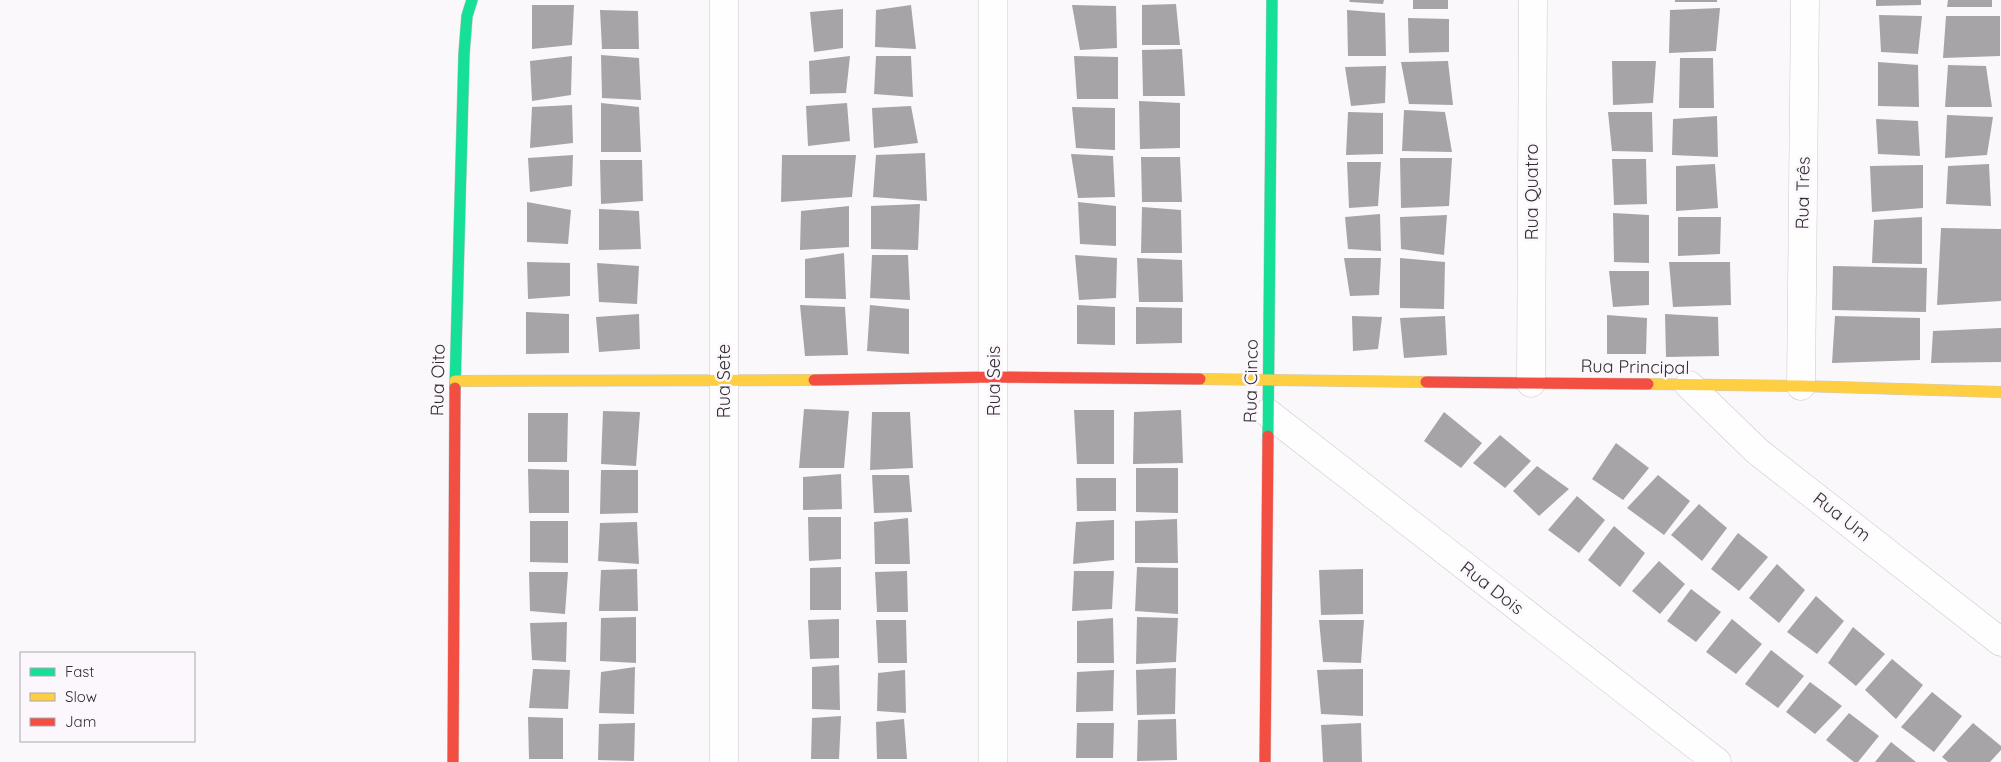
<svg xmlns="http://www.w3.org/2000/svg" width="2001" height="762" font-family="Quicksand,sans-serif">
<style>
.building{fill:#a6a4a6}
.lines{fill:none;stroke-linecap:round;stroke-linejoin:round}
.street-casing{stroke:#cbc9cb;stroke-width:29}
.fast-casing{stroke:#cbc9cb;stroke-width:12}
.slow-casing{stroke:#cbc9cb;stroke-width:12}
.jam-casing{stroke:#cbc9cb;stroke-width:12}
.street{stroke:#fefefe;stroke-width:28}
.fast{stroke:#16e098;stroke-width:11}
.slow{stroke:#ffcf43;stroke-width:11}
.jam{stroke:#f24e42;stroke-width:11}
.labels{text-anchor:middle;stroke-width:5;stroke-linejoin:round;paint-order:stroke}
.street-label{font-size:18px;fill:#312f31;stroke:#fcf7fc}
</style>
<rect width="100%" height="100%" fill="#fbf8fb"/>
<path class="building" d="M 1349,0 L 1384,0 L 1383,4 L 1350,2 Z
M 1413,0 L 1448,0 L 1448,9 L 1413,9 Z
M 1675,0 L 1717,0 L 1717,2 L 1675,2 Z
M 1876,0 L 1921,0 L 1921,5 L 1876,6 Z
M 1948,0 L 1992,0 L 1992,7 L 1947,7 Z
M 1176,4 L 1180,45 L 1142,45 L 1142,5 Z
M 532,5 L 574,5 L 572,45 L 532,49 Z
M 911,5 L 916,49 L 875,47 L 876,10 Z
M 1072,5 L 1116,6 L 1117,48 L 1080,50 Z
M 1720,8 L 1716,51 L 1669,53 L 1670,10 Z
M 843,9 L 843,48 L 814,52 L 810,12 Z
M 600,10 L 638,11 L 639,49 L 602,49 Z
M 1347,10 L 1385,13 L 1386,56 L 1348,56 Z
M 1879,15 L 1922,16 L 1918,54 L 1881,52 Z
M 1946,16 L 2000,16 L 2000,56 L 1943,58 Z
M 1408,18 L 1449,19 L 1449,52 L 1409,53 Z
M 1182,49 L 1185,96 L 1143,96 L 1142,50 Z
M 601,55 L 639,58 L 641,100 L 602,98 Z
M 572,56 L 571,95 L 532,101 L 530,61 Z
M 850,56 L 846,93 L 810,94 L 809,61 Z
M 876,56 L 911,56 L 913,97 L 874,94 Z
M 1074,56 L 1118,57 L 1118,99 L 1077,99 Z
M 1680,58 L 1713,58 L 1714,108 L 1679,108 Z
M 1448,61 L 1453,105 L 1409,104 L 1401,62 Z
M 1612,61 L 1656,61 L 1653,103 L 1613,105 Z
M 1878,62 L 1918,65 L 1919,107 L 1878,106 Z
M 1948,65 L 1986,66 L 1992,107 L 1945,107 Z
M 1386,66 L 1385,103 L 1351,106 L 1345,67 Z
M 1139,101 L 1180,103 L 1180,148 L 1140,149 Z
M 601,103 L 639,107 L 641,152 L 601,152 Z
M 847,103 L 850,141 L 808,146 L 806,106 Z
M 572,105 L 573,143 L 530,148 L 532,107 Z
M 911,106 L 918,143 L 874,148 L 872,108 Z
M 1072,107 L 1115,108 L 1115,150 L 1076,148 Z
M 1404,110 L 1445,112 L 1452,152 L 1402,151 Z
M 1348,112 L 1383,113 L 1383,154 L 1346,155 Z
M 1608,112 L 1652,112 L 1653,152 L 1612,151 Z
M 1947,115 L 1993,117 L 1987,155 L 1945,158 Z
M 1717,116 L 1718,157 L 1672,155 L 1673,119 Z
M 1876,119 L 1918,121 L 1920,156 L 1878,154 Z
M 925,153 L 927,201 L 873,197 L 876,155 Z
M 1071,154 L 1113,156 L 1115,197 L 1078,198 Z
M 573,155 L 572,186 L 530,192 L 528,158 Z
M 782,155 L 856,155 L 852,197 L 781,202 Z
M 1141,157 L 1180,157 L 1182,202 L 1142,202 Z
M 1400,158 L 1452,158 L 1449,206 L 1401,208 Z
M 1612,159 L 1646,159 L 1647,204 L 1614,205 Z
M 600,160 L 642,160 L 643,201 L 601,204 Z
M 1347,162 L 1381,162 L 1378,206 L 1349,208 Z
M 1715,164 L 1718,208 L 1676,211 L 1676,166 Z
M 1989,164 L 1991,206 L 1946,204 L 1948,166 Z
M 1923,165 L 1923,208 L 1872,212 L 1870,166 Z
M 527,202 L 571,210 L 568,244 L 527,242 Z
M 1078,202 L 1116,206 L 1116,246 L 1080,244 Z
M 920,204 L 918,250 L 871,249 L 871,206 Z
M 849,206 L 849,247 L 800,250 L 801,211 Z
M 1142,207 L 1181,210 L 1182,253 L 1141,253 Z
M 599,209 L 639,211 L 641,249 L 599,250 Z
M 1613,213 L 1649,215 L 1649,263 L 1614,262 Z
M 1380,214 L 1381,251 L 1348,249 L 1345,217 Z
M 1447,215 L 1444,255 L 1401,249 L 1400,217 Z
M 1678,217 L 1721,217 L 1720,254 L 1678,256 Z
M 1922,217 L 1922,264 L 1872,263 L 1874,220 Z
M 1941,228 L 2001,229 L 2001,301 L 1937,305 Z
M 844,253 L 846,299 L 805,298 L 805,259 Z
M 872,255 L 908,255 L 910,300 L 870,298 Z
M 1075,255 L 1117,258 L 1116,298 L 1079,300 Z
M 1137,258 L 1182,260 L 1183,302 L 1139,302 Z
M 1344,258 L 1381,258 L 1379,295 L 1350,296 Z
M 1400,258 L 1445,262 L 1444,309 L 1400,308 Z
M 527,262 L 570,263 L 570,296 L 528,299 Z
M 1669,262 L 1730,262 L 1731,305 L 1673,307 Z
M 597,263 L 639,266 L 637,304 L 599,302 Z
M 1833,266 L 1927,268 L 1926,312 L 1832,310 Z
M 1609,271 L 1649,271 L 1649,305 L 1613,307 Z
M 800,305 L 845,307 L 848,355 L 805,356 Z
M 870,305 L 909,309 L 909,354 L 867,351 Z
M 1077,305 L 1115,307 L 1115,345 L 1077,344 Z
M 1136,307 L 1182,308 L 1182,343 L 1136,344 Z
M 526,312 L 569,314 L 569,353 L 526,354 Z
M 639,314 L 640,349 L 599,352 L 596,317 Z
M 1665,314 L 1718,317 L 1719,356 L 1666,357 Z
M 1607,315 L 1647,318 L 1646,354 L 1607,354 Z
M 1352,316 L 1382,317 L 1378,349 L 1353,351 Z
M 1445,316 L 1447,355 L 1404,358 L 1400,318 Z
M 1835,316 L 1920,318 L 1920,360 L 1832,363 Z
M 2001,328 L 2001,362 L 1931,363 L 1933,331 Z
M 804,409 L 849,411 L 844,468 L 799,468 Z
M 1074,410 L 1114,410 L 1114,464 L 1077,464 Z
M 1181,410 L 1183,463 L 1133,464 L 1134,412 Z
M 603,411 L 640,412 L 636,466 L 601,464 Z
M 872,412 L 910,412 L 913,468 L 870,470 Z
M 1444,412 L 1482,443 L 1461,468 L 1424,441 Z
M 528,413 L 568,413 L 567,462 L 528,462 Z
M 1500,435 L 1531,461 L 1505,488 L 1473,463 Z
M 1616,443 L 1649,468 L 1623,500 L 1592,479 Z
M 1537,466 L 1569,489 L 1539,516 L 1513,491 Z
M 1136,468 L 1178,468 L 1178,513 L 1136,512 Z
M 528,469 L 569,470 L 569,513 L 529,513 Z
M 601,470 L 638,470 L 638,513 L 600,514 Z
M 841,474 L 842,509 L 803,510 L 803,477 Z
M 872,475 L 909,475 L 912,512 L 874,513 Z
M 1658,475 L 1690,501 L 1664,535 L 1627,508 Z
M 1076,478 L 1116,478 L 1116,511 L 1077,511 Z
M 1577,496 L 1605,520 L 1579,553 L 1548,530 Z
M 1699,504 L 1727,528 L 1702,561 L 1671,535 Z
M 808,517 L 841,517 L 841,559 L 809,561 Z
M 908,518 L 910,564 L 875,564 L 874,522 Z
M 1177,519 L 1178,563 L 1135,563 L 1135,521 Z
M 1114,520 L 1114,560 L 1073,564 L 1076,522 Z
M 530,521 L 568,521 L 568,563 L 530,562 Z
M 637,522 L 639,564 L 598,561 L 600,523 Z
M 1614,526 L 1645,553 L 1620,587 L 1588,560 Z
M 1738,533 L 1768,557 L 1739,591 L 1711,569 Z
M 1659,561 L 1685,584 L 1660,614 L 1632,591 Z
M 1777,564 L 1805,590 L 1779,623 L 1749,598 Z
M 841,567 L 841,610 L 810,610 L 810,568 Z
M 1137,567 L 1178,568 L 1178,614 L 1135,611 Z
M 637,569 L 638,611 L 599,611 L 601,570 Z
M 1363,569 L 1363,614 L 1321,615 L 1319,570 Z
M 907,571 L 908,612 L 877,612 L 875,572 Z
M 1074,571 L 1114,571 L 1112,609 L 1072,611 Z
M 529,572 L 568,572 L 565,614 L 530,611 Z
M 1691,589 L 1721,612 L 1696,642 L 1667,621 Z
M 1816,596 L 1844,621 L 1817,654 L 1787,632 Z
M 636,617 L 636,663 L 600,661 L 601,618 Z
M 1137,617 L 1178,618 L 1176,662 L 1136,664 Z
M 1113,618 L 1114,663 L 1077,663 L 1077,621 Z
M 839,619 L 839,658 L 810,659 L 808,620 Z
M 1732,619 L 1762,644 L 1736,674 L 1706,652 Z
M 876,620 L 906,620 L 907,663 L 878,663 Z
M 1319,620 L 1364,620 L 1361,663 L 1323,662 Z
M 567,622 L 566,662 L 532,660 L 530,623 Z
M 1853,627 L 1885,654 L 1856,686 L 1828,663 Z
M 1771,650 L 1804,676 L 1778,708 L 1745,684 Z
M 1892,659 L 1923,685 L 1896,719 L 1865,690 Z
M 839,665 L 840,710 L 812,709 L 812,667 Z
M 635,667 L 634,714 L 599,713 L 601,672 Z
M 1176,668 L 1175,714 L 1137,715 L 1136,670 Z
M 533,669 L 570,670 L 568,709 L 529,708 Z
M 1363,669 L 1363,716 L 1321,714 L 1317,670 Z
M 905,670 L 906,713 L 877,711 L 878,673 Z
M 1114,670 L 1113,711 L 1076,712 L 1077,672 Z
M 1810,682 L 1842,706 L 1815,734 L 1786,712 Z
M 1932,692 L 1962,716 L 1934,752 L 1901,727 Z
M 1849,713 L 1879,736 L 1858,762 L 1854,762 L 1826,740 Z
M 841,716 L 839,759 L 811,759 L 812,718 Z
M 528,717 L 563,718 L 563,759 L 529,759 Z
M 904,719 L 907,759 L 877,759 L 876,722 Z
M 1176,719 L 1177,760 L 1137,761 L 1138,720 Z
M 635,723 L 634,761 L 598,760 L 599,724 Z
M 1077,723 L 1114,723 L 1113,758 L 1076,758 Z
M 1361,723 L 1362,762 L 1323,762 L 1321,725 Z
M 1973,723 L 2001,746 L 2001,750 L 1990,762 L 1948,762 L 1942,757 Z
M 1891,742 L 1916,762 L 1875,762 Z"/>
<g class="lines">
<g class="street-casing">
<path id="street" d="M 1531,383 L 1533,0
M 1689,385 L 1757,451 L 2001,642
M 1801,386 L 1805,0
M 1268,413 L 1717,762
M 724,762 L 724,0
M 993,762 L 993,0"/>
</g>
<g class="fast-casing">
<path id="fast" d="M 455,388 L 464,54 L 467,16 L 472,0
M 1268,436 L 1272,0"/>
</g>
<g class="slow-casing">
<path id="slow" d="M 1200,379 L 1426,382
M 455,381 L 814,380
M 1648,384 L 1801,386 L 2001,392"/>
</g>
<g class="jam-casing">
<path id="jam" d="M 814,380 L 994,377 L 1200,379
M 1426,382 L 1648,384
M 453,762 L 455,388
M 1265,762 L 1268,436"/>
</g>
<use href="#street" class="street"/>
<use href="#fast" class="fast"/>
<use href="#slow" class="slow"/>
<use href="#jam" class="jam"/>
</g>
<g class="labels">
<g class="street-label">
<text transform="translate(1532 192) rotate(-90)" y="6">Rua Quatro</text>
<text transform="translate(1803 193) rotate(-89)" y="6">Rua Três</text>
<text transform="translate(1635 367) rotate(1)" y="6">Rua Principal</text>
<text transform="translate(438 380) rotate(-89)" y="6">Rua Oito</text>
<text transform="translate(724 381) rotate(-90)" y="6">Rua Sete</text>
<text transform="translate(994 381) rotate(-90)" y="6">Rua Seis</text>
<text transform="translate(1251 381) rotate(-89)" y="6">Rua Cinco</text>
<text transform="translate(1842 517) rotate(38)" y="6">Rua Um</text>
<text transform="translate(1492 588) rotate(38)" y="6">Rua Dois</text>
</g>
</g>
<rect x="20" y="652" width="175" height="90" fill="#fcf7fc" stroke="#aba7ab"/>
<rect x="30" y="668" width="25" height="8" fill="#16e098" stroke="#aba7ab"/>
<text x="65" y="677" font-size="15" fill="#312f31">Fast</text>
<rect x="30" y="693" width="25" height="8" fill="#ffcf43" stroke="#aba7ab"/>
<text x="65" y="702" font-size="15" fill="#312f31">Slow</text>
<rect x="30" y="718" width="25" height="8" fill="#f24e42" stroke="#aba7ab"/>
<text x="65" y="727" font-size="15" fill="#312f31">Jam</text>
</svg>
